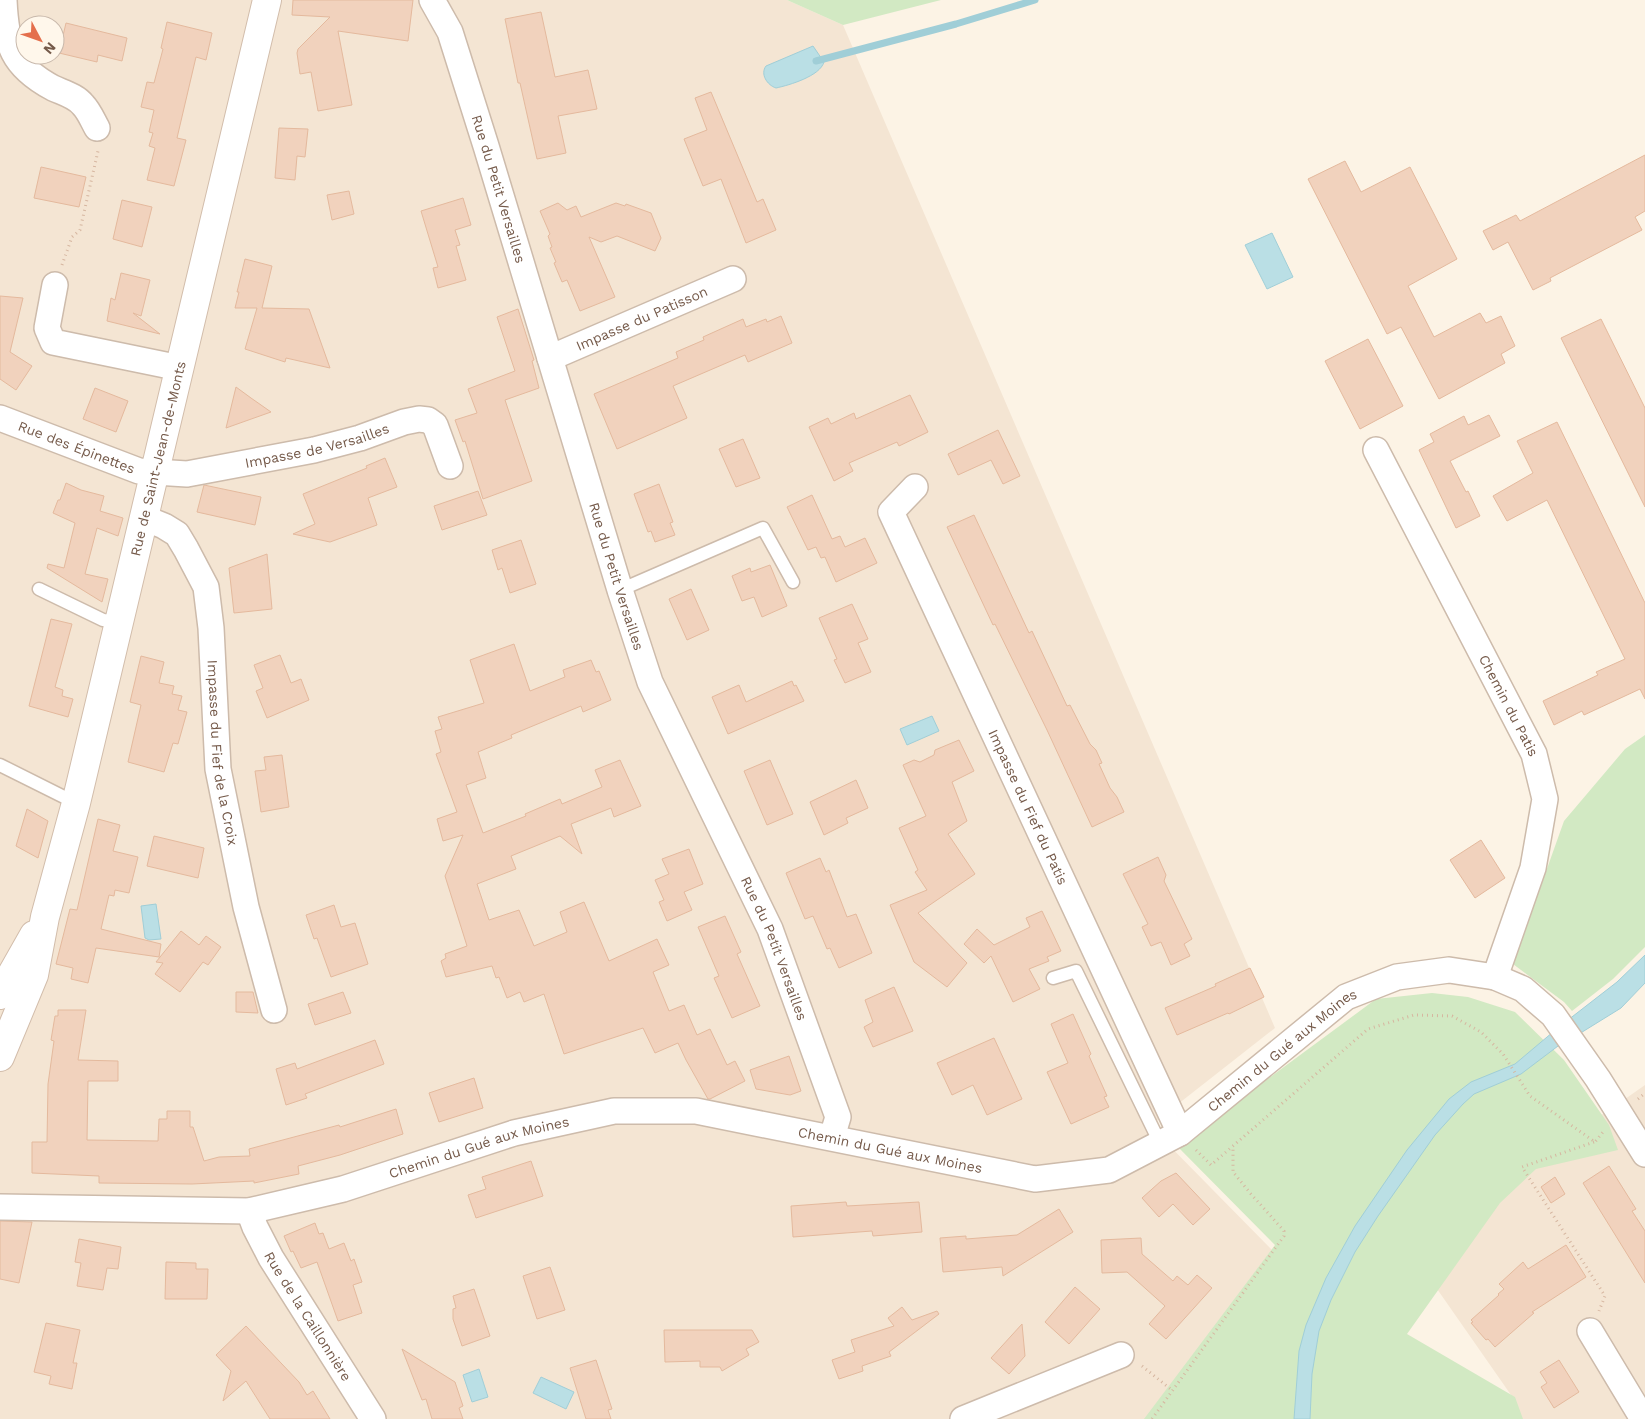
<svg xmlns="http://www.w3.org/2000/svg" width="1645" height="1419" font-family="'Work Sans',sans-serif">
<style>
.residential{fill:#f4e5d3;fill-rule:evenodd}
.green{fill:#d2e9c3}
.water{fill:#badfe5;stroke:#a0ced7}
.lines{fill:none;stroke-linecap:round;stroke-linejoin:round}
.stream{stroke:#a0ced7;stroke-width:7}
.building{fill:#f1d2bd;stroke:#e4b99d}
.service-casing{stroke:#cdbbab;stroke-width:15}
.minor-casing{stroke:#cdbbab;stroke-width:28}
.secondary-casing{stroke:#d2bdab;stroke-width:30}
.path{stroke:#d6b6a0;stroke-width:3;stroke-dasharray:1 4;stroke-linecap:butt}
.service{stroke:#fff;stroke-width:12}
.minor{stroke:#fff;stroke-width:25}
.secondary{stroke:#fff;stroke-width:28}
.labels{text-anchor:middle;stroke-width:4;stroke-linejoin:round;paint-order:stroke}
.street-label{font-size:14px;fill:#755a4a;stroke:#fff7eb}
</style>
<rect width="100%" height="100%" fill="#fcf3e5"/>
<path class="residential" d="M 0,0 L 787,0 L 843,25 L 1275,1028 L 1150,1126 L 1272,1250 L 1147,1419 L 0,1419 ZM 25,25 L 55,25 L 55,55 L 25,55 Z
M 1645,1085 L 1645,1419 L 1513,1419 L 1511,1395 L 1435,1286 L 1507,1170 L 1608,1111 Z"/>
<path class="green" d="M 787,0 L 941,0 L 843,25 Z
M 1645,735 L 1645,947 L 1613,979 L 1572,1011 L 1564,1002 L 1513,964 L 1564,821 L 1625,749 Z
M 1432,993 L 1468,997 L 1515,1012 L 1564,1060 L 1609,1125 L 1618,1150 L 1536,1169 L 1500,1203 L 1407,1334 L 1515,1397 L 1523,1419 L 1144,1419 L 1275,1245 L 1177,1146 L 1376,999 Z"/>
<path class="water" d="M 813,46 L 824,62 C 820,76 790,85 776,88 C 767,85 760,74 766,66 Z
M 1272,233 L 1293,277 L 1267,289 L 1245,245 Z
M 932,716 L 939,731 L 907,745 L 900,729 Z
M 156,904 L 161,939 L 149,940 L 145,938 L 141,906 Z
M 1645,955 L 1645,983 L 1621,1008 L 1579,1034 L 1568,1020 L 1617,982 Z
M 1553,1032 L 1562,1043 L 1521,1074 L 1474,1094 L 1463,1104 L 1435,1135 L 1378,1216 L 1355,1252 L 1331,1300 L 1319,1331 L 1312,1374 L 1310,1419 L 1294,1419 L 1299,1351 L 1306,1325 L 1326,1278 L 1355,1226 L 1407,1150 L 1449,1099 L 1471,1082 L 1515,1064 Z
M 479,1369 L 488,1397 L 472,1402 L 463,1375 Z
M 541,1377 L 574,1392 L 566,1409 L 533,1393 Z"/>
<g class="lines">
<path class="stream" d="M 816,61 L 956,24 L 1035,0"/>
</g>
<path class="building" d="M 293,0 L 413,0 L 408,41 L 338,31 L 352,105 L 318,111 L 311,72 L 300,74 L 297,53 L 298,49 L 330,17 L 292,15 Z
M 541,12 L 555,77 L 588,70 L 597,109 L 558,116 L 566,153 L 537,159 L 520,83 L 518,83 L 505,19 Z
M 167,22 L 212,33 L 206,60 L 196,57 L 177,138 L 186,140 L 174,186 L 147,180 L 155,148 L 149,146 L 153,133 L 149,132 L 154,110 L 141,107 L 147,82 L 154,83 L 163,49 L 161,48 Z
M 66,23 L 127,38 L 122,61 L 98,55 L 97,62 L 59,53 Z
M 711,92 L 757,202 L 763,199 L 776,230 L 746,243 L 721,179 L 703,186 L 684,139 L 707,130 L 695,98 Z
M 279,128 L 308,129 L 305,157 L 297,156 L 295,180 L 275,178 Z
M 1645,155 L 1645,211 L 1635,217 L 1642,230 L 1550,278 L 1551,281 L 1533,290 L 1508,242 L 1493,250 L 1483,231 L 1516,215 L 1520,221 Z
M 1345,161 L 1361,192 L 1410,167 L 1457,259 L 1408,286 L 1434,337 L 1480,313 L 1486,323 L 1501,316 L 1515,346 L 1501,354 L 1505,363 L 1439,399 L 1401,327 L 1387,334 L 1308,179 Z
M 41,167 L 86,177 L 79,207 L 34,198 Z
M 349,191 L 354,214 L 332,220 L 327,195 Z
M 463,198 L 471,225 L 455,230 L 460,245 L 456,246 L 466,280 L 438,288 L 433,268 L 438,267 L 421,211 Z
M 122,200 L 152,207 L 142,247 L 113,239 Z
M 558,203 L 567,210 L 576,206 L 581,217 L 616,203 L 625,206 L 626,204 L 651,213 L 661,238 L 655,251 L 617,236 L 601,242 L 589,237 L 615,297 L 580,311 L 567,280 L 562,282 L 554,263 L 556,262 L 550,248 L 552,247 L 548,236 L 550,234 L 540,211 Z
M 245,259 L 272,266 L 262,308 L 309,309 L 330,368 L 286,358 L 285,362 L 245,349 L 257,308 L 235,308 L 239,292 L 237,292 Z
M 121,273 L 150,280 L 141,316 L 133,313 L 160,334 L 107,321 L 111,298 L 115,300 Z
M 0,296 L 23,298 L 10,352 L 32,366 L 16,390 L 0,379 Z
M 518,309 L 534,360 L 532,361 L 539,388 L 505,400 L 532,481 L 483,499 L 465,441 L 463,442 L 455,420 L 477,413 L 468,389 L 515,371 L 497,317 Z
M 781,316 L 792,343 L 748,362 L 745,355 L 673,386 L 687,418 L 617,449 L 594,394 L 678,358 L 676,352 L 704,340 L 703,337 L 743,319 L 746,327 L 766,319 L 767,322 Z
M 1601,319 L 1645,408 L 1645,507 L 1561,338 Z
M 1368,339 L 1403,406 L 1360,429 L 1325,361 Z
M 236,387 L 251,398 L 271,412 L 226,428 Z
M 95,388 L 128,401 L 116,432 L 83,419 Z
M 910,395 L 928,432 L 899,446 L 897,442 L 849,463 L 853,471 L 834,481 L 809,427 L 828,418 L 831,424 L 854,413 L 856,419 Z
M 1489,415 L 1500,436 L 1450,461 L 1466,492 L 1468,491 L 1480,516 L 1456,528 L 1419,450 L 1434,442 L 1430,434 L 1464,416 L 1468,425 Z
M 1557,422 L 1645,603 L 1645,699 L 1640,689 L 1584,715 L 1582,711 L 1554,725 L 1543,701 L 1598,675 L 1596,672 L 1625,659 L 1547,500 L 1507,521 L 1493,496 L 1533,473 L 1517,441 Z
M 998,430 L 1020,476 L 1003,484 L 991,460 L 958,475 L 948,454 Z
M 743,439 L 760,478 L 736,487 L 719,449 Z
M 385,458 L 397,487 L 368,498 L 377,525 L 330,542 L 293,534 L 315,524 L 303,494 L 367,468 L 366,466 Z
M 66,483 L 81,490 L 104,496 L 100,511 L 123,518 L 118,536 L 97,528 L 85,574 L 108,579 L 102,602 L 47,568 L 48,564 L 64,568 L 75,523 L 53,513 L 58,500 L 60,500 Z
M 659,484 L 673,522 L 670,523 L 675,535 L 655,542 L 651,531 L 648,532 L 634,494 Z
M 204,485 L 261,497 L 255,525 L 197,512 Z
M 478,491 L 487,515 L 442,530 L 434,506 Z
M 812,495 L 832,539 L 840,536 L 845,547 L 865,538 L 877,563 L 836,582 L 825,557 L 821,558 L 816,547 L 808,550 L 787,507 Z
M 974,515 L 1029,633 L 1032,631 L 1067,706 L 1070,705 L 1090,744 L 1096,750 L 1102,763 L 1099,764 L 1110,788 L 1117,797 L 1124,812 L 1092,827 L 1047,730 L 995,624 L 993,625 L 947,527 Z
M 521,540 L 536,584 L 510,593 L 502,568 L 498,570 L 492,550 Z
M 267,554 L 272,609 L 234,613 L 229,568 Z
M 770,565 L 787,606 L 762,617 L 754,597 L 742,601 L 732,576 L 750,568 L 751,572 Z
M 691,589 L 709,630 L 687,640 L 669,599 Z
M 852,604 L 868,639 L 858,643 L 871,672 L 845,683 L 834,660 L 837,659 L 819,618 Z
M 51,619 L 72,624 L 55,687 L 63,690 L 62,696 L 73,699 L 68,717 L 29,706 Z
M 514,644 L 530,691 L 565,677 L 563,670 L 591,660 L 596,672 L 599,671 L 611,700 L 583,712 L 581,706 L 511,735 L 512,738 L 478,752 L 486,778 L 466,785 L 483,833 L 526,816 L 525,814 L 560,799 L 562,804 L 602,787 L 595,770 L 620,760 L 641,806 L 614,817 L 611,808 L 571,824 L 582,854 L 560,836 L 511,856 L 516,869 L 477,884 L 489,920 L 519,910 L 534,946 L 567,932 L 560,912 L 584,902 L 609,961 L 657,939 L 669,965 L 653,972 L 669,1011 L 684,1005 L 697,1035 L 710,1029 L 727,1065 L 735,1061 L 745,1081 L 710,1099 L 708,1099 L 686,1060 L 678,1043 L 655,1053 L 643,1028 L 564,1054 L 544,994 L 524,1002 L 520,992 L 507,998 L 499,977 L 496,978 L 492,966 L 446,977 L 441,961 L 446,958 L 445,954 L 467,946 L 445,876 L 463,835 L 443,841 L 437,819 L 457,812 L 436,754 L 441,752 L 435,731 L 442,729 L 438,717 L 484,703 L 470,660 Z
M 280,655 L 291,683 L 301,679 L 309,700 L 267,718 L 256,691 L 263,688 L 254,665 Z
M 141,656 L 164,662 L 159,683 L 174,686 L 172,694 L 182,696 L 178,710 L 187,712 L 178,744 L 173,743 L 164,772 L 128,762 L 141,705 L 130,702 Z
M 792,681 L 794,686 L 796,685 L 804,701 L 728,734 L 712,697 L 739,685 L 746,702 Z
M 959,740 L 974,771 L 952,782 L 967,821 L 948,834 L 975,874 L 918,913 L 967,963 L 947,987 L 914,962 L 890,905 L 927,890 L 915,872 L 918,870 L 899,828 L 926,816 L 903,765 L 914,760 L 920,762 L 934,755 L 935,750 Z
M 282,755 L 289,807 L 261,812 L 255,771 L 266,770 L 264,757 Z
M 770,760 L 793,814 L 767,825 L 744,771 Z
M 856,780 L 868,808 L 846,818 L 848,823 L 824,835 L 810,802 Z
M 27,809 L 48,821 L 38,858 L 16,846 Z
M 98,819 L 120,825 L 113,851 L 138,857 L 129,893 L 115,890 L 114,896 L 109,895 L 101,929 L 161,944 L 159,957 L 96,948 L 88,983 L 71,979 L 73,968 L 56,964 L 70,909 L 77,910 Z
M 154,836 L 204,848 L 198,878 L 147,866 Z
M 1481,840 L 1505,878 L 1475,898 L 1450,860 Z
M 689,849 L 703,884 L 684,892 L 692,910 L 667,921 L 659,902 L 664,900 L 655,880 L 669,874 L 662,859 Z
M 1158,857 L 1166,875 L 1164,881 L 1192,939 L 1184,944 L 1190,956 L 1171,965 L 1161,942 L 1151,946 L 1142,927 L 1148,924 L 1123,874 Z
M 820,858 L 826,872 L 829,870 L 847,917 L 856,914 L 872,953 L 839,968 L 830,948 L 827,949 L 813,916 L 805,919 L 786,873 Z
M 334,905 L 341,927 L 355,923 L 368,964 L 331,977 L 317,938 L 314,939 L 306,915 Z
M 1042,911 L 1061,951 L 1047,957 L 1049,961 L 1029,969 L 1040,989 L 1013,1002 L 991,956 L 984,963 L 964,944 L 977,929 L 994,945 L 1030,927 L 1026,918 Z
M 725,916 L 741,952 L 737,954 L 760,1006 L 732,1018 L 714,978 L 719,976 L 698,927 Z
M 181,931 L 199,945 L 206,936 L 221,947 L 208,965 L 203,962 L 180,992 L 155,974 L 163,963 L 156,962 Z
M 1250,968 L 1264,997 L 1229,1014 L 1228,1013 L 1177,1035 L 1165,1008 L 1216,986 L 1215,984 Z
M 894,987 L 913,1031 L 873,1047 L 864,1027 L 873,1022 L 865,1000 Z
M 236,992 L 253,992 L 258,1013 L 236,1012 Z
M 343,992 L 351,1013 L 315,1025 L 308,1004 Z
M 58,1010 L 86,1010 L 78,1060 L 118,1061 L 118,1081 L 88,1081 L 87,1140 L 158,1141 L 159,1119 L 167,1119 L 167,1111 L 190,1111 L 190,1127 L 193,1127 L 204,1161 L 219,1157 L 250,1156 L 249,1149 L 339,1125 L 340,1127 L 396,1109 L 403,1134 L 340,1155 L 298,1166 L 299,1174 L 254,1183 L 254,1181 L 192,1184 L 99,1183 L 99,1176 L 32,1173 L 32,1142 L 47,1142 L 48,1084 L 54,1041 L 51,1040 L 55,1016 L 58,1016 Z
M 1073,1014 L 1091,1054 L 1089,1056 L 1107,1096 L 1104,1097 L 1109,1107 L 1071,1124 L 1047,1072 L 1068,1063 L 1051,1024 Z
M 994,1038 L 1022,1099 L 987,1115 L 973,1085 L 952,1095 L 937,1063 Z
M 375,1040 L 384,1064 L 305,1094 L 307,1098 L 286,1105 L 276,1069 L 295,1063 L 297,1069 Z
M 789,1056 L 801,1091 L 790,1095 L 756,1089 L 750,1070 Z
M 474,1078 L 483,1108 L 439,1122 L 429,1093 Z
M 531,1161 L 543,1196 L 476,1218 L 468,1195 L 486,1189 L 482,1177 Z
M 1609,1166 L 1636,1209 L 1632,1211 L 1645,1231 L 1645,1283 L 1583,1183 Z
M 1176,1173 L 1210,1209 L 1193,1225 L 1173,1204 L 1159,1217 L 1142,1198 L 1161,1181 Z
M 1555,1177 L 1565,1194 L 1551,1203 L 1541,1187 Z
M 846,1202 L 847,1206 L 919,1202 L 922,1232 L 873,1236 L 872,1231 L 793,1237 L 791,1206 Z
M 1059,1209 L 1073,1232 L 1003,1276 L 1002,1267 L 943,1272 L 940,1238 L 966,1236 L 966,1239 L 1017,1235 Z
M 0,1221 L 32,1222 L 19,1283 L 0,1279 Z
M 315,1223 L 319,1234 L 323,1233 L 329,1249 L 344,1243 L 351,1261 L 354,1259 L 362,1282 L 353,1285 L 362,1313 L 338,1321 L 317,1262 L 301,1268 L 293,1251 L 291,1252 L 284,1236 Z
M 1141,1238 L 1142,1254 L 1173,1281 L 1177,1276 L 1188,1285 L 1197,1275 L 1212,1288 L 1166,1339 L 1149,1324 L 1165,1306 L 1127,1272 L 1102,1273 L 1101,1240 Z
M 79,1239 L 121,1247 L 118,1269 L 107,1268 L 103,1290 L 77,1286 L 81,1263 L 75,1262 Z
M 1566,1245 L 1586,1277 L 1532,1312 L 1534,1313 L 1495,1347 L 1488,1339 L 1486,1340 L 1471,1323 L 1473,1322 L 1471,1320 L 1499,1295 L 1498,1294 L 1504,1289 L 1499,1284 L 1523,1262 L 1528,1269 Z
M 166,1262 L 196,1263 L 196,1269 L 208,1269 L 207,1299 L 165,1299 Z
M 550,1267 L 565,1310 L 537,1319 L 523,1276 Z
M 1075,1287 L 1100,1309 L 1069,1344 L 1045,1322 Z
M 474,1289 L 490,1336 L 462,1346 L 453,1319 L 453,1309 L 456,1308 L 453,1296 Z
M 902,1307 L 912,1320 L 937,1311 L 939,1314 L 889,1352 L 891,1356 L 862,1366 L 863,1371 L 839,1379 L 832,1360 L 855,1352 L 851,1340 L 894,1326 L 888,1318 Z
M 46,1323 L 80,1330 L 73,1363 L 77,1363 L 72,1389 L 49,1384 L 51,1376 L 34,1372 Z
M 1022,1324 L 1025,1356 L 1009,1374 L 991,1358 Z
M 246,1326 L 299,1382 L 307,1395 L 313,1391 L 330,1419 L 270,1419 L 246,1381 L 223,1401 L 231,1371 L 216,1355 Z
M 664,1330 L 752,1330 L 759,1342 L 746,1349 L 749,1355 L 722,1371 L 720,1367 L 700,1367 L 700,1361 L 665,1362 Z
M 402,1349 L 455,1382 L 463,1406 L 459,1408 L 463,1419 L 432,1419 L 426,1399 L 422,1400 Z
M 596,1360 L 612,1409 L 608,1410 L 611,1419 L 586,1419 L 570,1368 Z
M 1559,1360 L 1579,1392 L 1554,1408 L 1541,1387 L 1547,1383 L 1540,1372 Z"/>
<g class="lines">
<g class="service-casing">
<path id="service" d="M 39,589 L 103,620 L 120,622
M 620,590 L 763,528 L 793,582
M 0,765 L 76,803
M 1053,978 L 1076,971 L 1160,1143"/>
</g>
<g class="minor-casing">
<g id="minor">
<path d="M 4,0 C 6,45 12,66 53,88 C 64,93 76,96 83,105 C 89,111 93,121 97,128"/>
<path id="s1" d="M 432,0 L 450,32 L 486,146 L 620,590 L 650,682 L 770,929 L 838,1117 L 832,1137"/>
<path d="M 55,285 L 47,328 L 53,342 L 180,368"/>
<path id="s2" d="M 550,358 L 733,279"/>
<path id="s3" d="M 0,418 L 139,471 L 187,474 L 314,450 L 360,438 L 404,422 L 419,419 L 428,420 L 435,425 L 450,466"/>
<path id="s4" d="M 1376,450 L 1534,754 L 1545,799 L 1533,868 L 1495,977"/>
<path id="s5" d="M 915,487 L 891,512 L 1180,1133"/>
<path id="s6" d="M 144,518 L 164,526 L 177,534 L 186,549 L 206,587 L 211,628 L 218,769 L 246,907 L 274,1010"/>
<path id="s7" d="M 0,1207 L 249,1211 L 343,1189 L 514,1133 L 614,1111 L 696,1111 L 1035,1179 L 1109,1170 L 1180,1133 L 1346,997 L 1397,977 L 1449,970 L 1495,977 L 1523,989 L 1553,1015 L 1598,1079 L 1645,1154"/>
<path id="s8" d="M 249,1211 L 255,1227 L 271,1258 L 373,1419"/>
<path d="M 1590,1331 L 1643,1419"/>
<path d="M 963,1419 L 1121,1355"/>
</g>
</g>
<g class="secondary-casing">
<g id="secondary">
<path d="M 0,995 L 34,935"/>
<path id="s9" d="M 0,1057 L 34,975 L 45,917 L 76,803 L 267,0"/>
</g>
</g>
<path class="path" d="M 62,265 L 72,237 L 80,230 L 98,151
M 1638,1099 L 1645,1093
M 1594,1142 L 1522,1167 L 1605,1296 L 1599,1311
M 1196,1150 L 1211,1165 L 1368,1029 L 1414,1015 L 1452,1016 L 1481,1032 L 1503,1054 L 1530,1096 L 1595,1142 L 1603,1132
M 1142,1366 L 1173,1391
M 1152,1419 L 1284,1236 L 1284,1231 L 1251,1194 L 1233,1172 L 1233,1146"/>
<use href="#service" class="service"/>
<use href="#minor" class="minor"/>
<use href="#secondary" class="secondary"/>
</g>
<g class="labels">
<g class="street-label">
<text dy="5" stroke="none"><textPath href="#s1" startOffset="201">Rue du Petit Versailles</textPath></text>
<text dy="5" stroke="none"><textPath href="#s2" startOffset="100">Impasse du Patisson</textPath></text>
<text dy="5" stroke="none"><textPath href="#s3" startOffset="330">Impasse de Versailles</textPath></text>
<text dy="5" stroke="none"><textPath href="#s3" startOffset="82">Rue des Épinettes</textPath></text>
<text dy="5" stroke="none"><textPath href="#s9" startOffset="620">Rue de Saint-Jean-de-Monts</textPath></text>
<text dy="5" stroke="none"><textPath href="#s1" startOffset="606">Rue du Petit Versailles</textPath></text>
<text dy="5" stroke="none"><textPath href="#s4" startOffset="288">Chemin du Patis</textPath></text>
<text dy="5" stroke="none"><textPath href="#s6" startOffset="264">Impasse du Fief de la Croix</textPath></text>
<text dy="5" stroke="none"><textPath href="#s5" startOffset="360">Impasse du Fief du Patis</textPath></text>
<text dy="5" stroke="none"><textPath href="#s1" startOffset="1011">Rue du Petit Versailles</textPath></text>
<text dy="5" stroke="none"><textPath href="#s7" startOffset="1342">Chemin du Gué aux Moines</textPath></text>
<text dy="5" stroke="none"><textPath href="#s7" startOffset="488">Chemin du Gué aux Moines</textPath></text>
<text dy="5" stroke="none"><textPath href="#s7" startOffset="908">Chemin du Gué aux Moines</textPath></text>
<text dy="5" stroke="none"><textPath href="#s8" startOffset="121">Rue de la Caillonnière</textPath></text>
</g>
</g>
<g transform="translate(40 40) rotate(131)"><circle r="24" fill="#fff7eb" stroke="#c8b8ab"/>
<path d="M0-4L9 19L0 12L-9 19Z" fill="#e46f4c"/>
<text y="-8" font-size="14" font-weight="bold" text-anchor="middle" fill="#755a4a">N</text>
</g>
</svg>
